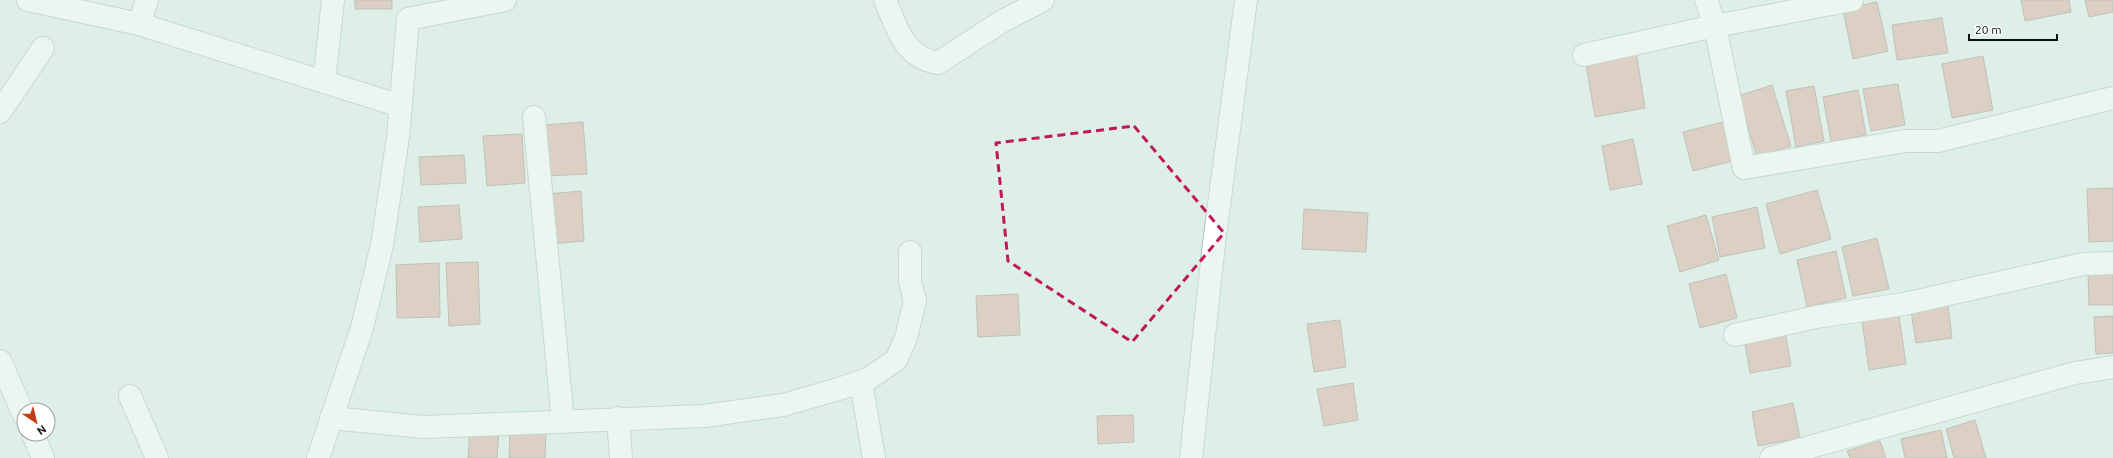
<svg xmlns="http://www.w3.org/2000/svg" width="2113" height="458" font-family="Ubuntu,sans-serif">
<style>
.building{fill:#dbab9e;stroke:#9c8b86}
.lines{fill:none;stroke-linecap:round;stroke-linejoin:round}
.minor-casing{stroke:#aebfb6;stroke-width:24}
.minor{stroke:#fff;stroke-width:22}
.marked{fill:none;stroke:#c2185b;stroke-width:3;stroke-dasharray:8 5;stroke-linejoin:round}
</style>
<rect width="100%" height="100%" fill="#ddefe6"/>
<path class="building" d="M 355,0 L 392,0 L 392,9 L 355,9 Z
M 2021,0 L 2069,0 L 2071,12 L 2025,21 Z
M 2085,0 L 2113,0 L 2113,12 L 2089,17 Z
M 1877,2 L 1888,51 L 1853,59 L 1843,9 Z
M 1942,18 L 1948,53 L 1897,60 L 1892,25 Z
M 1636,51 L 1645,108 L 1595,117 L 1585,59 Z
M 1983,56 L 1993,110 L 1952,118 L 1942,64 Z
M 1898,84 L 1905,125 L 1871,131 L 1863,89 Z
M 1772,85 L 1791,146 L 1757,157 L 1738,96 Z
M 1814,86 L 1824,141 L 1796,147 L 1786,91 Z
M 1858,90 L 1866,135 L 1831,142 L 1823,97 Z
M 1731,120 L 1741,159 L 1693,171 L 1683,132 Z
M 583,122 L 587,174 L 547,176 L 544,125 Z
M 522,134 L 525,183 L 487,186 L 483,136 Z
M 1633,139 L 1642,184 L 1610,190 L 1602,146 Z
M 464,155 L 466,183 L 421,185 L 419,157 Z
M 2113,188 L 2113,241 L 2089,242 L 2087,189 Z
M 1817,190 L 1831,239 L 1780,254 L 1766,204 Z
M 581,191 L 584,241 L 550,244 L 547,194 Z
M 459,205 L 462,239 L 420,242 L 418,207 Z
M 1757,207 L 1765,248 L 1720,257 L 1712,217 Z
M 1304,209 L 1368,213 L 1366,252 L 1302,249 Z
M 1706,215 L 1719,260 L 1680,272 L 1667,226 Z
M 1877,238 L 1889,289 L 1853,296 L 1842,247 Z
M 1836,251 L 1846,298 L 1807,307 L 1797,260 Z
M 478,262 L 480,324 L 449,326 L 446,263 Z
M 439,263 L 440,317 L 397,318 L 396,265 Z
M 2113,270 L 2113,305 L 2089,305 L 2088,271 Z
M 1726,274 L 1737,318 L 1700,328 L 1689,284 Z
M 1018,294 L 1020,335 L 978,337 L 976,296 Z
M 1948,306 L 1952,338 L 1916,343 L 1911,311 Z
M 1899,316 L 1906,364 L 1869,370 L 1862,321 Z
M 2113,316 L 2113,353 L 2096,354 L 2094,317 Z
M 1340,320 L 1346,367 L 1314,372 L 1307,324 Z
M 1785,331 L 1791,366 L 1750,373 L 1744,338 Z
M 1353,383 L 1358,420 L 1324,426 L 1317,389 Z
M 1793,403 L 1800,438 L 1758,446 L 1752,412 Z
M 1133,415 L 1134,442 L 1098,444 L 1097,416 Z
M 1975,420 L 1986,458 L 1954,458 L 1946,429 Z
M 470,428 L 499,431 L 497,458 L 468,458 Z
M 510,430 L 546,431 L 545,458 L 509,458 Z
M 1941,430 L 1947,458 L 1905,458 L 1901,439 Z
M 1880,441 L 1886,458 L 1850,458 L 1847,451 Z"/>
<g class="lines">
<g class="minor-casing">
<path id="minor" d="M 28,0 L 139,24 L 401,106
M 885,0 C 898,29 903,57 938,63 L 1001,22 L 1043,0
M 1706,0 L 1715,26 L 1744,168 L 1905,141 L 1938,141 L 2113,98
M 139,24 L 147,0
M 1584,55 L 1715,26 L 1852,0
M 324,82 L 333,0
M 0,112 L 43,48
M 534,117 L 563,422
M 1735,335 L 1816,317 L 1904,304 L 2083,264 L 2113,263
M 0,361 L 24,415
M 861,382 L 874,458
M 130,396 L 157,458
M 331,418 L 424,427 L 704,416 L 783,405 L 842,388 L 868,379 L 896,360 L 906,338 L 915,301 L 910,282 L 910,252
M 618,418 L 621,458
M 33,434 L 43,458
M 318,458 L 362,328 L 382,245 L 398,137 L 408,19 L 505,0
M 1191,458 L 1214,243 L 1246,0
M 1771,458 L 2075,373 L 2113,367"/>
</g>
<use href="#minor" class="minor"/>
</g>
<path d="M0 0H2113V458H0ZM 1134,126 L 1224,233 L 1132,342 L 1008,261 L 996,143 Z" fill="#ddefe6" fill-opacity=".55" fill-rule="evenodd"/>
<path class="marked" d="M 1134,126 L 1224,233 L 1132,342 L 1008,261 L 996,143 Z"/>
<g transform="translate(36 422) rotate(145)"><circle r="19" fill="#ffffff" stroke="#9da09f"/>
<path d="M0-3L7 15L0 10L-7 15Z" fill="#c53c12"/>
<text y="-6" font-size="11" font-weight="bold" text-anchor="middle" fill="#0b110e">N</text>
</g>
<path d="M1969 34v6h88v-6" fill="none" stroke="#0b110e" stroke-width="2"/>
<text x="1975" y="34" font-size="12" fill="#0b110e" stroke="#ffffff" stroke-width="3" paint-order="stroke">20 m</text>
</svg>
